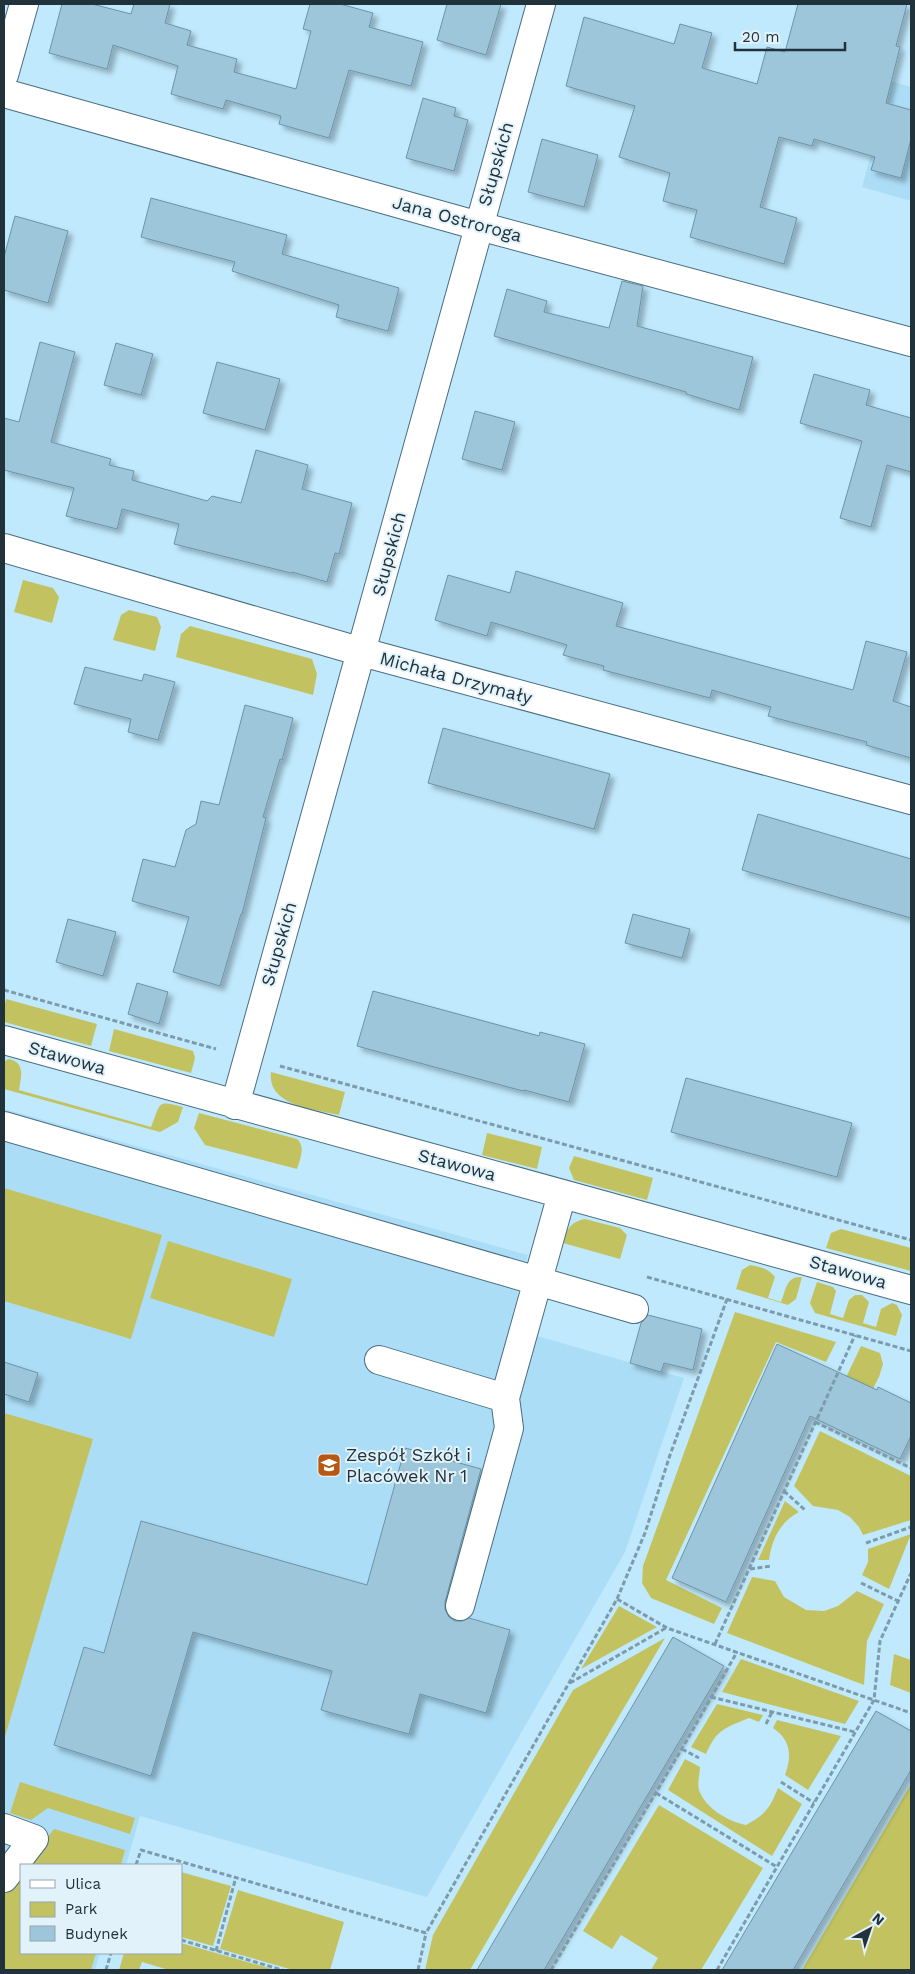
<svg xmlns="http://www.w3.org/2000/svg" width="915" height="1974" font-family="'Work Sans',sans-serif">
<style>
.built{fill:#acddf6}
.green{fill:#c2c360}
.building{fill:#9ec6da;stroke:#6c93a6;filter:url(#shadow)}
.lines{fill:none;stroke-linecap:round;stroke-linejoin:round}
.minor-casing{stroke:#486e80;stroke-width:30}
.path{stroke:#7d9baa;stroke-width:3;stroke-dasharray:5 2.5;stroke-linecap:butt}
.minor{stroke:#fff;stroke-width:28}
.labels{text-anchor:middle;stroke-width:4;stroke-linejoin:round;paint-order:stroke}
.street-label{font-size:18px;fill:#22323a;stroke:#e1f2fa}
.poi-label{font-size:18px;fill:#22323a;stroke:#e1f2fa;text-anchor:start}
</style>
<defs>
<filter id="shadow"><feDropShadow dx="4.5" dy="4.5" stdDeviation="2.5" flood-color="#0004"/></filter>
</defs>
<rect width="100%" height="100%" fill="#c0e9fd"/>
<path class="built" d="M 891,81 L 911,87 L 911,201 L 862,187 Z
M 4,1109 L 528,1255 L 509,1328 L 684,1378 L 625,1552 L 427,1897 L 140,1816 L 126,1865 L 21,1865 L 21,1953 L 100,1953 L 95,1970 L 4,1970 Z"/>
<path class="green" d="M 23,580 L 53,588 L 59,597 L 52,623 L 14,612 Z
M 129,610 L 157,617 L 161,627 L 155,651 L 113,640 L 121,615 Z
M 190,626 L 312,659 L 317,674 L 313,695 L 176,657 L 181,634 Z
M 6,999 L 97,1024 L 91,1046 L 4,1022 L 4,1009 Z
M 114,1029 L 193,1051 L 195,1058 L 191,1073 L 109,1051 Z
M 8,1059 C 26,1062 21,1077 19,1090 L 151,1127 C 161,1104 155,1099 183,1107 L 178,1122 L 160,1132 L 4,1089 L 4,1062 Z
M 271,1072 L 345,1092 L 339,1115 C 315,1109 267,1106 271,1072 Z
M 199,1113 L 297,1139 C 306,1147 300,1159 297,1169 L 205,1145 L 194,1128 Z
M 487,1133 L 542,1147 L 537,1169 L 482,1155 Z
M 574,1156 L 653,1178 L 647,1200 L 574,1180 L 569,1168 Z
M 4,1188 L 162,1235 L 131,1339 L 4,1301 Z
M 585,1219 L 620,1228 L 627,1235 L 620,1259 L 563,1243 C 567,1229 570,1222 585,1219 Z
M 841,1229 L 911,1248 L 911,1271 L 826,1248 L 831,1233 Z
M 168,1241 L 292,1279 L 274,1337 L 150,1298 Z
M 750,1265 C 760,1267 768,1268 775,1277 L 768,1298 L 781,1302 C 786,1290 786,1276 802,1277 L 796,1299 L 788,1305 L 736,1289 L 742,1270 Z
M 817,1282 L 833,1287 L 836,1291 L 830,1314 L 843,1318 L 849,1300 L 855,1295 L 862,1295 L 869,1302 L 863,1323 L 876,1327 L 881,1309 L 892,1303 L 897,1305 L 902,1315 L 896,1336 L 815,1313 L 810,1303 Z
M 735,1312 L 836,1342 L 826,1362 L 776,1342 L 666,1580 L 722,1608 L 714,1624 L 651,1598 L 642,1583 L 643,1566 Z
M 861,1346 L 880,1353 L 883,1364 L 879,1377 L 851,1432 L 826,1419 Z
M 4,1413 L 93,1439 L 4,1740 Z
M 820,1431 L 911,1476 L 911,1520 L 863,1535 L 859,1527 L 850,1517 L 838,1510 L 813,1506 L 794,1486 Z
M 785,1501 L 799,1512 C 780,1522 772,1539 769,1560 L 758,1560 Z
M 911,1534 L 889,1589 L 862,1575 L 868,1562 L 868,1549 Z
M 752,1577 L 775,1581 L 784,1597 L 806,1610 L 824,1611 L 838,1606 L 857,1591 L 884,1604 L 867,1641 L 864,1685 L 727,1633 Z
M 619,1606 L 657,1627 L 581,1669 Z
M 665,1638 L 470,1970 L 425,1970 L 433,1935 L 573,1690 Z
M 894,1654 L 911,1660 L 911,1693 L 890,1685 Z
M 741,1659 L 859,1701 L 845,1724 L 722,1692 Z
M 717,1704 L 763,1715 L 759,1722 L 749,1718 C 725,1728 717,1729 706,1754 L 691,1747 Z
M 777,1720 L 841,1736 L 808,1790 L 785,1775 C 792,1756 791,1740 773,1728 Z
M 685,1759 L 700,1767 C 700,1773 697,1784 699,1790 C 705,1808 729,1822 746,1825 C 765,1815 770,1808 778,1788 L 802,1804 L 772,1856 L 668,1790 Z
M 20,1782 L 135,1818 L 130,1834 L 48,1808 L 31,1820 L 10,1813 Z
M 911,1784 L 911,1970 L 802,1970 Z
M 659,1805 L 763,1868 L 701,1970 L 651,1970 L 658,1958 L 621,1935 L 612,1949 L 583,1931 Z
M 54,1829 L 125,1850 L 121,1865 L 26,1865 Z
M 21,1871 L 21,1953 L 96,1953 L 91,1970 L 4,1970 L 4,1893 Z
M 181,1872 L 231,1886 L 213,1946 L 181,1937 Z
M 238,1890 L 344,1922 L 330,1970 L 293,1970 L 220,1949 Z
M 181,1943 L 272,1969 L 272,1970 L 169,1970 L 142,1962 L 139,1970 L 119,1970 L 124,1953 L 181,1953 Z"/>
<path class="building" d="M 62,4 L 92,4 L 131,14 L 134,4 L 170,4 L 165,23 L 191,31 L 187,45 L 237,59 L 234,72 L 296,89 L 311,31 L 303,29 L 310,4 L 340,4 L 373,13 L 369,27 L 423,42 L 411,86 L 349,70 L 329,138 L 279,124 L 281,116 L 226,100 L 223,109 L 171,94 L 178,66 L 113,45 L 107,69 L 49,53 Z
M 447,4 L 501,4 L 486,55 L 437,40 Z
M 798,4 L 907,4 L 896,46 L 900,47 L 886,103 L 911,110 L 911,139 L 901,178 L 871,170 L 875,157 L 814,139 L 812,146 L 779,137 L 760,207 L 797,218 L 784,264 L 690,237 L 697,210 L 663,201 L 670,173 L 619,157 L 635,106 L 566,86 L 584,17 L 674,44 L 680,24 L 712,33 L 702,68 L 757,84 L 767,47 L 785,52 Z
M 423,98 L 456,108 L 454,116 L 468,120 L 454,171 L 406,158 Z
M 542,139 L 598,155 L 584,207 L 528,192 Z
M 151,198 L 287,235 L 282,254 L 399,288 L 388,331 L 336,317 L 339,305 L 232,271 L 235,262 L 141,237 Z
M 15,216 L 68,231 L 48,303 L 4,290 L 4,257 Z
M 622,281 L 643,286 L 637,326 L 753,357 L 739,410 L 686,394 L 686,392 L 494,336 L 507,289 L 547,301 L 544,312 L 609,328 Z
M 40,342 L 75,352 L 51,442 L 111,459 L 109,465 L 134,471 L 132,480 L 207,501 L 212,496 L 241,503 L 256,450 L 308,465 L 302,489 L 352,503 L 339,554 L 335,553 L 327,582 L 292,572 L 291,573 L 174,544 L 179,524 L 122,509 L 117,529 L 66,516 L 74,488 L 4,470 L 4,418 L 19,422 Z
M 116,343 L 153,354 L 141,395 L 104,385 Z
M 217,362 L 280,379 L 265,430 L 203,413 Z
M 814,374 L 870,390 L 866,405 L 911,418 L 911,472 L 887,465 L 871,527 L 840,518 L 862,441 L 800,423 Z
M 475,411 L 515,422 L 502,470 L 462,459 Z
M 516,571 L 623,603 L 616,626 L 853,690 L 866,641 L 907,652 L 893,701 L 911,707 L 911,758 L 866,745 L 867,742 L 768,716 L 771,707 L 712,690 L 710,698 L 603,670 L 604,666 L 563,655 L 567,645 L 491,622 L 487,636 L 435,620 L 448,575 L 510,593 Z
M 85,667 L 142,681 L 144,674 L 175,682 L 158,740 L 128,732 L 131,719 L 74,704 Z
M 245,705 L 293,718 L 282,760 L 280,759 L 263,817 L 266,818 L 242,914 L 241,914 L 220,986 L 173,972 L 189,917 L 132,901 L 143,859 L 175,867 L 186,830 L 196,824 L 201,801 L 219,805 Z
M 443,728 L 610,774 L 594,829 L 428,783 Z
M 758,814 L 911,859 L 911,918 L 742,870 Z
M 633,914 L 690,929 L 682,958 L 625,943 Z
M 68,919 L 116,932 L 103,976 L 56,962 Z
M 137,983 L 168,992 L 159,1024 L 128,1014 Z
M 373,991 L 539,1036 L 540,1032 L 585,1044 L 569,1102 L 524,1090 L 523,1091 L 357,1046 Z
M 686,1078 L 852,1123 L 837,1177 L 671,1132 Z
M 648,1315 L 702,1329 L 693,1370 L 664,1363 L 661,1372 L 630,1363 L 641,1323 Z
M 777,1344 L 877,1390 L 878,1387 L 911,1403 L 911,1436 L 900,1459 L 810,1416 L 726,1602 L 672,1578 Z
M 4,1362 L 38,1373 L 29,1402 L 4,1394 Z
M 405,1448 L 481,1469 L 445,1602 L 445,1609 L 449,1617 L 455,1621 L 463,1621 L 469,1618 L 510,1630 L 486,1713 L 420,1694 L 409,1734 L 321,1710 L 332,1671 L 193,1632 L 151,1776 L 54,1745 L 84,1647 L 104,1653 L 141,1521 L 367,1585 Z
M 673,1637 L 724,1666 L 544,1970 L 477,1970 Z
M 876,1711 L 911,1731 L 911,1770 L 793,1970 L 722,1970 Z"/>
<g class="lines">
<g class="minor-casing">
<path id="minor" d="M 4,75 L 24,4
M 4,93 L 479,226 L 911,342
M 4,548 L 362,652 L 911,800
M 4,1040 L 911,1290
M 235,1105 L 541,4
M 4,1126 L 634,1309
M 379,1360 L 505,1398 L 562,1194
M 460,1606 L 509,1428 L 505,1398
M 4,1828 L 34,1839 L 4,1878"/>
</g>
<path class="path" d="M 4,990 L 216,1049
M 280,1066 L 911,1240
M 647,1277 L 911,1351
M 815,1422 L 911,1468
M 784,1491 L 805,1510
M 866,1543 L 911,1527
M 750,1569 L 771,1566
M 861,1583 L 898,1601
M 617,1599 L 645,1533 L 670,1455 L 727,1299
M 715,1644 L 855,1335
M 570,1683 L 666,1628
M 711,1697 L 855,1732
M 766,1724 L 772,1712
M 682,1749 L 699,1758
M 781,1782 L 814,1803
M 656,1793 L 777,1867
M 136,1865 L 141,1850 L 426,1933 L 617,1599 L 667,1628 L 911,1713
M 181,1940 L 282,1970
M 216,1951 L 236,1877
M 106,1970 L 111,1953
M 418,1970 L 426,1933
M 551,1970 L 687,1740 L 737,1652
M 717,1970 L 874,1700 L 880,1641 L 911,1573"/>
<use href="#minor" class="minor"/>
</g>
<defs>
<g id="school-square" transform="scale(1.25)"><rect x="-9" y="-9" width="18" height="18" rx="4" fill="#b75711" stroke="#e1f2fa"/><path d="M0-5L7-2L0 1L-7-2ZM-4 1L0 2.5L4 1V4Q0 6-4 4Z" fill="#fff"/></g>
</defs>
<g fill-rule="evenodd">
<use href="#school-square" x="329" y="1465"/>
</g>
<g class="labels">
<g class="street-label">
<text transform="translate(496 164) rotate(-74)" y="6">Słupskich</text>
<text transform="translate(457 219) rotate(15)" y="6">Jana Ostroroga</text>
<text transform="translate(389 554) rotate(-75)" y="6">Słupskich</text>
<text transform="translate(456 678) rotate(15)" y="6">Michała Drzymały</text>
<text transform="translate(279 944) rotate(-74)" y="6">Słupskich</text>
<text transform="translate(67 1058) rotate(16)" y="6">Stawowa</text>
<text transform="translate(457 1165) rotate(15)" y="6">Stawowa</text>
<text transform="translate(848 1272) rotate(16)" y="6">Stawowa</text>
</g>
<g class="poi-label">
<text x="346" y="1461">Zespół Szkół i<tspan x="346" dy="21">Placówek Nr 1</tspan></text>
</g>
</g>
<rect width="915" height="1974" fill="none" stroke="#22323a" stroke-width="10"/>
<rect x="20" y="1864" width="162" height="90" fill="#e1f2fa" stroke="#95a5ad"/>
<rect x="30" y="1880" width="25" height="8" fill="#ffffff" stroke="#95a5ad"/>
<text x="65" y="1889" font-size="15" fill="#22323a">Ulica</text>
<rect x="30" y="1902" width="25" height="15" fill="#c2c360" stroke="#95a5ad"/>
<text x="65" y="1914" font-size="15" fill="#22323a">Park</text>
<rect x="30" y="1926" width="25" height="15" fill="#9ec6da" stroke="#95a5ad"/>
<text x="65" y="1939" font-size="15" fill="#22323a">Budynek</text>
<g transform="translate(870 1929) rotate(40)" stroke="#e1f2fa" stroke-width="4" paint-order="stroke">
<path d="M0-4L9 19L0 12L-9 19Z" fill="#22323a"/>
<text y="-8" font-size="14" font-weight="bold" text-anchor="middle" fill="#22323a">N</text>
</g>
<path d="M735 42v8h110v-8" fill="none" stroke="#22323a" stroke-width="2.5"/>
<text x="742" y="42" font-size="15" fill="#22323a" stroke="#e1f2fa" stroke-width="4" paint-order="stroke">20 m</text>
</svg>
